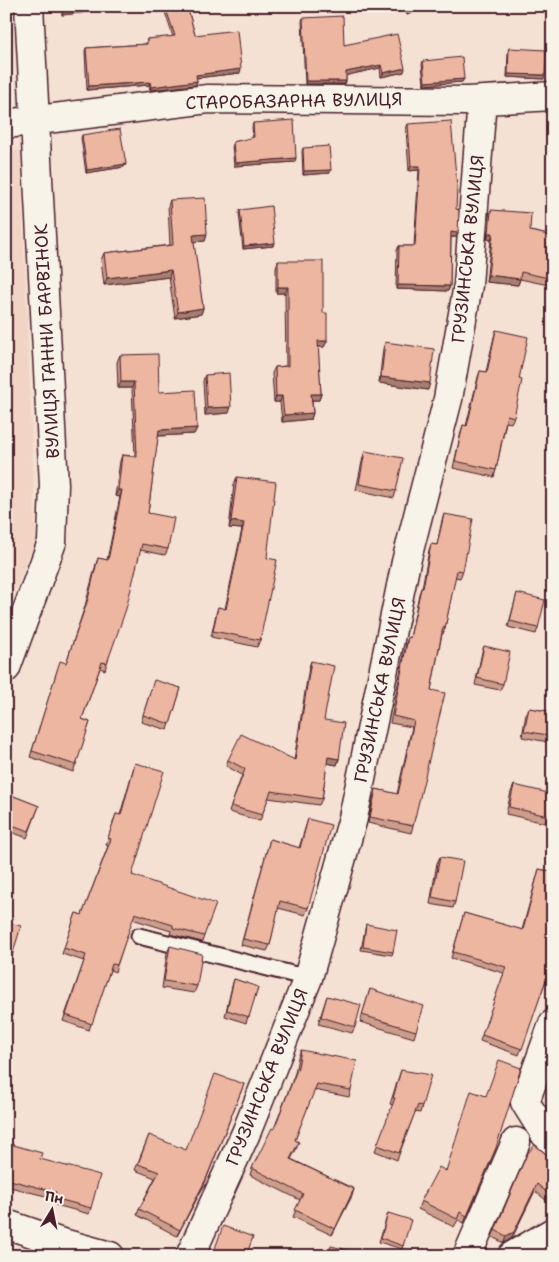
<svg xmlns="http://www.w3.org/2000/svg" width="559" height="1262" font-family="'Shantell Sans',sans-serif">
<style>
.built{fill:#f2d4c4}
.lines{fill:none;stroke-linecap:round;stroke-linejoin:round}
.service-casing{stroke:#4a1f2b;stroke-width:19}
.minor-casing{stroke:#4a1f2b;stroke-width:31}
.service{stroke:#f7f3e8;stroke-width:15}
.minor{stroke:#f7f3e8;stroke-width:28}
.wall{fill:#cc9d8a;stroke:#4a1f2b}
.shaded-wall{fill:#a67f71;stroke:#4a1f2b}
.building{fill:#edb6a1;stroke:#4a1f2b}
.labels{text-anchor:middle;stroke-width:4;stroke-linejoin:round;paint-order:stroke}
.street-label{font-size:18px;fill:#4a1f2b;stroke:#f7f3e8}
</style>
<rect width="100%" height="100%" fill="#f4e1d3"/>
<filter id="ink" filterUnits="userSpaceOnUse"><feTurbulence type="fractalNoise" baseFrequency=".02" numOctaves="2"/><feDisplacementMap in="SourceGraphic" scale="10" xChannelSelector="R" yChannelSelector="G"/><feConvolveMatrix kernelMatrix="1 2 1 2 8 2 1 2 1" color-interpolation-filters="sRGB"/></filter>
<g filter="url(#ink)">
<path class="built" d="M 20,150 L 36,539 L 6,613 L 6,152 Z"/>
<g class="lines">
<g class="service-casing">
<path id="service" d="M 139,936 L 308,978"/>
</g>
<g class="minor-casing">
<path id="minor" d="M 6,124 L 208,99 L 467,101 L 553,96
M 6,668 L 52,542 L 54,485 L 29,6
M 553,1024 L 525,1102 L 545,1134 L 553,1141
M 6,1224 L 59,1242 L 110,1256
M 190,1256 L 246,1133 L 308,978 L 353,818 L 406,562 L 448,399 L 468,285 L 482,100
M 467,1256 L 516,1142
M 512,1256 L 553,1232"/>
</g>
<use href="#service" class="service"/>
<use href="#minor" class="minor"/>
</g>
<path class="wall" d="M 61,6 L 91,6 L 89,12 L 62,15 Z
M 163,6 L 187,6 L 195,35 L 240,73 L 196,78 L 197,81 L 196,85 L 150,90 L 149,85 L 87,90 L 85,51 L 86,48 L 146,44 L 147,39 L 173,37 Z
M 404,6 L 427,6 L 407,15 Z
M 303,18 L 344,45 L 404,72 L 381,77 L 380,68 L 346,75 L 346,81 L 345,84 L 305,84 L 302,21 Z
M 509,48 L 544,79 L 507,77 L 508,52 Z
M 423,61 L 464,79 L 462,82 L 424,85 L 422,64 Z
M 253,123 L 295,162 L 234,166 L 232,145 L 233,142 L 253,138 L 252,127 Z
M 408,124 L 456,209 L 458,233 L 456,237 L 451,237 L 450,286 L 448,291 L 396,289 L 397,250 L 399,246 L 414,246 L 419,170 L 409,171 L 406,129 Z
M 82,135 L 126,164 L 124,167 L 86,173 L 81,138 Z
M 303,148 L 330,173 L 303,175 L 302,151 Z
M 170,200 L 207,234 L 205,241 L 193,241 L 203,308 L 201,314 L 175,318 L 169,277 L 104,285 L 101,260 L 104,253 L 170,245 L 168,206 Z
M 240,210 L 275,243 L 273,246 L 243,249 L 239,213 Z
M 491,210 L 530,231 L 553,236 L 553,286 L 520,279 L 518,285 L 486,282 L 491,240 L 487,239 L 489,216 Z
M 278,261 L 323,313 L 327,341 L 324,347 L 318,347 L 321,394 L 319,400 L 312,400 L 313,413 L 311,419 L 282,422 L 280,402 L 274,402 L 272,373 L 275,367 L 286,366 L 285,293 L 276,293 L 276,267 Z
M 496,330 L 519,379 L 514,417 L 511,423 L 506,422 L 496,470 L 494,477 L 453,468 L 461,432 L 463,425 L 466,426 L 478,377 L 480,371 L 486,372 L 494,337 Z
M 385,342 L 428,390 L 379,383 L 383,349 Z
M 120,355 L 197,428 L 194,434 L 158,436 L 148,513 L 168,549 L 165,555 L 140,550 L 107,663 L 105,670 L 100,668 L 82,719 L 90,722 L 73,772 L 30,757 L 58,668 L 66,663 L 85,606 L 96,564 L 98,558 L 107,560 L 120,497 L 115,496 L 120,461 L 122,455 L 135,456 L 132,388 L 118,388 L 117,362 Z
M 205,375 L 229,413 L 205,415 L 203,381 Z
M 553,428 L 553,446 L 548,445 Z
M 365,451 L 396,491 L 394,498 L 356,490 L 363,457 Z
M 237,477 L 267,558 L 260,640 L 257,647 L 211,637 L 216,614 L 218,607 L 225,609 L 242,529 L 229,528 L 234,484 Z
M 444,514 L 463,571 L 460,578 L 455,577 L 445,628 L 443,634 L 442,634 L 431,690 L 413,826 L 411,833 L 368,823 L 374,796 L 376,789 L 397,794 L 412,727 L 390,723 L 406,644 L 408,637 L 410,638 L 419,594 L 421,588 L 422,588 L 429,550 L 431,544 L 437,545 L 442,520 Z
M 517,593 L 538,628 L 536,634 L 508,627 Z
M 553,645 L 553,656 L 551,656 Z
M 484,646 L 503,684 L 500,690 L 475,685 L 482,652 Z
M 311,661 L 324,720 L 339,759 L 337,765 L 327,763 L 322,799 L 319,805 L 268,798 L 260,821 L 229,812 L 242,775 L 226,766 L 228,760 L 294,760 L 309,667 Z
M 152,686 L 181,688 L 168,730 L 141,722 Z
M 529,708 L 553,712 L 553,743 L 522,737 L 526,714 Z
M 135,763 L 132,875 L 204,936 L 202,942 L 170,934 L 171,931 L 132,919 L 115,972 L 110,970 L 89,1030 L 63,1021 L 84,961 L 62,954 L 76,913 L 82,915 L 108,846 L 106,845 L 116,814 L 120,815 Z
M 514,785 L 548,816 L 545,823 L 506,814 L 511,792 Z
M 6,793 L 39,806 L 27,838 L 6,830 Z
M 308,819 L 308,908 L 305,915 L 278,908 L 270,945 L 267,951 L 241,945 L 270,839 L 299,848 Z
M 440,857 L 455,902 L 453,908 L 430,904 L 437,863 Z
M 539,869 L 553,872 L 553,979 L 547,977 L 519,1055 L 480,1041 L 504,973 L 451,958 L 464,913 L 522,930 Z
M 6,922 L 12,956 L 10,962 L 6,961 Z
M 366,924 L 393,952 L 392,955 L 361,950 Z
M 170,946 L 197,986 L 194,993 L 162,988 L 167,953 Z
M 234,979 L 258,987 L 246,1023 L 225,1016 L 232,986 Z
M 370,989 L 416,1031 L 414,1038 L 360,1022 Z
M 327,996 L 355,1027 L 352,1033 L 318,1024 Z
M 301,1050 L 351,1090 L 349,1097 L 314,1090 L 295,1140 L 297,1148 L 291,1159 L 354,1189 L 332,1235 L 293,1217 L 300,1200 L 250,1175 L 252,1168 L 274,1129 L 295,1073 L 298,1057 Z
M 401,1070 L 422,1106 L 420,1113 L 415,1112 L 397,1160 L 375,1151 L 393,1105 L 390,1104 Z
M 149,1135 L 204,1185 L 177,1236 L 137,1215 L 139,1209 L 155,1178 L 135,1170 Z
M 6,1143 L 40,1159 L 91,1208 L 89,1214 L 52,1204 L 53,1198 L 6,1186 Z
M 496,1148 L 464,1223 L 458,1220 L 454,1227 L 418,1209 L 421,1201 L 445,1170 Z
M 553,1160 L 553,1196 L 548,1202 L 535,1191 L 512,1238 L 504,1243 L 492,1237 L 495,1230 Z
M 388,1213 L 403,1246 L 402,1249 L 379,1242 Z"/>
<path class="shaded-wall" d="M 84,6 L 91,6 L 89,12 L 62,15 L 65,9 Z
M 417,6 L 427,6 L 407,15 L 409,10 Z
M 381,65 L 380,68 L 344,76 L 346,72 Z
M 405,68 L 404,72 L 381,77 L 383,73 Z
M 241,69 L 240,73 L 195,78 L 196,75 Z
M 508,74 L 545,75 L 544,79 L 507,77 Z
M 464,79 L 462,82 L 424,85 L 425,82 Z
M 197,81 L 196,85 L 150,90 L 151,87 Z
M 306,81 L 346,81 L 345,84 L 305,84 Z
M 150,82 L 149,85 L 87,90 L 89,86 Z
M 296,158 L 295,162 L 234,166 L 235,163 Z
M 126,164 L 124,167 L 86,173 L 87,170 Z
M 411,166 L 420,166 L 419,170 L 409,171 Z
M 331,170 L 330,173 L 303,175 L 304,171 Z
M 451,232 L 458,233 L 456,237 L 449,237 Z
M 489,233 L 493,233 L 491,240 L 487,239 Z
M 207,234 L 205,241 L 190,242 L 193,235 Z
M 275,243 L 273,246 L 243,249 L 244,246 Z
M 171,270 L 169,277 L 104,285 L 107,278 Z
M 488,275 L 520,279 L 518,285 L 486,282 Z
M 398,285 L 450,286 L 448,291 L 396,289 Z
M 278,287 L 288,287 L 285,293 L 276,293 Z
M 203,308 L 201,314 L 175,318 L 178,312 Z
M 318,341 L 327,341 L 324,347 L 316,347 Z
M 381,377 L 430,383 L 428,390 L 379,383 Z
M 121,382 L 134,382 L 132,388 L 118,388 Z
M 311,394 L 321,394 L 319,400 L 309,400 Z
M 276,396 L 282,396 L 280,402 L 274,402 Z
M 231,407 L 229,413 L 205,415 L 207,408 Z
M 313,413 L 311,419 L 282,422 L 284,415 Z
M 197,428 L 194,434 L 157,436 L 159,430 Z
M 118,490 L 122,490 L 120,497 L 115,496 Z
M 231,521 L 244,523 L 242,529 L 229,528 Z
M 328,757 L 339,759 L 337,765 L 326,763 Z
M 244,1084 L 204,1185 L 177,1236 L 180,1230 Z
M 537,1184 L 512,1238 L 504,1243 L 506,1236 Z
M 354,1189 L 352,1196 L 332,1235 L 335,1229 Z
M 553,1192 L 553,1196 L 548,1202 L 550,1195 Z"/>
<path class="building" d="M 64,6 L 84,6 L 65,9 Z
M 165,6 L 187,6 L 195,35 L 237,30 L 241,69 L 196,75 L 197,81 L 151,87 L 150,82 L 89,86 L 86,48 L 147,44 L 147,39 L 175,36 Z
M 407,6 L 417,6 L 409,10 Z
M 343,16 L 344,45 L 397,34 L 405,68 L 383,73 L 381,65 L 346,72 L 346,81 L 306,81 L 303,18 Z
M 509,48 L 546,50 L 545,75 L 508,74 Z
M 462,57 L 464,79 L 425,82 L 423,61 Z
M 294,120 L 296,158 L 235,163 L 233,142 L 254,137 L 253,123 Z
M 451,121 L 457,187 L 456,209 L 459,210 L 458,233 L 451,232 L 450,286 L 398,285 L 399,246 L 415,246 L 420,166 L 411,166 L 408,124 Z
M 120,129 L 126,164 L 87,170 L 82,135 Z
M 329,146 L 331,170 L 304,171 L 303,148 Z
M 205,198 L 207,234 L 193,235 L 203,308 L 178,312 L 171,270 L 107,278 L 104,253 L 173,245 L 170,200 Z
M 271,206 L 275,243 L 244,246 L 240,210 Z
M 491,210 L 531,213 L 530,231 L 553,236 L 553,279 L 521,272 L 520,279 L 488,275 L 493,233 L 489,233 Z
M 278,261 L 323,261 L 323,313 L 327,313 L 327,341 L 318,341 L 321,394 L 311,394 L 313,413 L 284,415 L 282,396 L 276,396 L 275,367 L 288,366 L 288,287 L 278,287 Z
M 496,330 L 528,337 L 519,379 L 522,380 L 514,417 L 507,415 L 496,470 L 455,461 L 463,425 L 467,426 L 480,371 L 487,372 Z
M 385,342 L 434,349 L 430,383 L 381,377 Z
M 158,354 L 159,392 L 195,390 L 197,428 L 159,430 L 148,513 L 174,518 L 168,549 L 142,544 L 126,609 L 107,663 L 102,662 L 82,719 L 90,722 L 76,765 L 32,751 L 60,661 L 66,663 L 88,599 L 98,558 L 108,560 L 122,490 L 118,490 L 122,455 L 137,457 L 134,382 L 121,382 L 120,355 Z
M 229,373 L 231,407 L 207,408 L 205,375 Z
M 553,430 L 553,439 L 551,438 Z
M 365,451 L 403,458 L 396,491 L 359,484 Z
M 237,477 L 276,482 L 267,558 L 277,560 L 260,640 L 213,631 L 218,607 L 226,609 L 244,523 L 231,521 Z
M 444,514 L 473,519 L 463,571 L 457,570 L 445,628 L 443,627 L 431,690 L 445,693 L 413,826 L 370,817 L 376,789 L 398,794 L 414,721 L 393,716 L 408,637 L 410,638 L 421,588 L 423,588 L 431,544 L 437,545 Z
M 517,593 L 545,600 L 538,628 L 510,621 Z
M 484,646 L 510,652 L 503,684 L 477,678 Z
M 311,661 L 334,666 L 324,720 L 344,723 L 339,759 L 328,757 L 322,799 L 271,791 L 262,815 L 231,806 L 245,769 L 228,760 L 241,734 L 295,760 Z
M 154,680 L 181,688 L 170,724 L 143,715 Z
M 529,708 L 553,712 L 553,736 L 524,731 Z
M 135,763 L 164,771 L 132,875 L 216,904 L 204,936 L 173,928 L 173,925 L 135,913 L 117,965 L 112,964 L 92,1024 L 66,1015 L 86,955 L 64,948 L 76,913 L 82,915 L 111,839 L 108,838 L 116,814 L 121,815 Z
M 514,785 L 553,794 L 548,816 L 509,807 Z
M 6,793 L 39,806 L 29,831 L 6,823 Z
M 308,819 L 331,825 L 308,908 L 280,901 L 270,945 L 243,939 L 270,839 L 300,848 Z
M 440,857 L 463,861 L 455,902 L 432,897 Z
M 6,866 L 11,869 L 6,878 Z
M 539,869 L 553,872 L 553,972 L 549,971 L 522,1049 L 482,1035 L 506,967 L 453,952 L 464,913 L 523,930 Z
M 6,922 L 21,926 L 12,956 L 6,954 Z
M 366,924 L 397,930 L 393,952 L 363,947 Z
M 170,946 L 202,954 L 197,986 L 164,981 Z
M 234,979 L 258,987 L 249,1017 L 227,1010 Z
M 370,989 L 424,1006 L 416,1031 L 362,1015 Z
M 327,996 L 361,1005 L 355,1027 L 321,1017 Z
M 301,1050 L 357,1061 L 351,1090 L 317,1084 L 295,1140 L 299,1142 L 290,1159 L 354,1189 L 335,1229 L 295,1210 L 303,1194 L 252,1168 L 272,1128 L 274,1129 L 298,1067 Z
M 499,1060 L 521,1068 L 496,1148 L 467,1216 L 460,1212 L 457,1219 L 421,1201 L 439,1167 L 446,1171 L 471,1091 L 486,1096 Z
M 401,1070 L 431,1075 L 422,1106 L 418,1105 L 399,1153 L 377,1145 L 395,1098 L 393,1098 Z
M 215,1074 L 244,1084 L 206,1179 L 180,1230 L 139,1209 L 159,1172 L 138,1164 L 149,1135 L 186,1150 Z
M 6,1143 L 42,1153 L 40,1159 L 100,1175 L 91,1208 L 54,1198 L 56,1192 L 6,1179 Z
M 535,1145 L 553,1160 L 553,1192 L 550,1195 L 537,1184 L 514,1232 L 506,1236 L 495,1230 L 527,1154 Z
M 388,1213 L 411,1220 L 403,1246 L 381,1238 Z
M 223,1226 L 253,1237 L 246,1256 L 219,1256 L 213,1254 Z
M 331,1246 L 373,1256 L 328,1256 Z
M 6,1253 L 15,1256 L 6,1256 Z"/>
</g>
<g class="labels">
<g class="street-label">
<text transform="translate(294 101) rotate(-1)" y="6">СТАРОБАЗАРНА ВУЛИЦЯ</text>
<text transform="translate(468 249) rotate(-84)" y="6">ГРУЗИНСЬКА ВУЛИЦЯ</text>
<text transform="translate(47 341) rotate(-93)" y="6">ВУЛИЦЯ ГАННИ БАРВІНОК</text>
<text transform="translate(380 690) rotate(-78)" y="6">ГРУЗИНСЬКА ВУЛИЦЯ</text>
<text transform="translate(267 1077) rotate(-68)" y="6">ГРУЗИНСЬКА ВУЛИЦЯ</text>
</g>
</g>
<rect width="559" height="1262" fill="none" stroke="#f7f3e8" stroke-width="25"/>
<rect x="12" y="12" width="534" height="1237" fill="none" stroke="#4a1f2b" stroke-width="2" filter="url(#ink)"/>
<g transform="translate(52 1210) rotate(10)" stroke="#f7f3e8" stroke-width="4" paint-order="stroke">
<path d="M0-4L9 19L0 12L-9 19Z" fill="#4a1f2b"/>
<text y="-8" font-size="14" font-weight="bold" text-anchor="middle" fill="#4a1f2b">Пн</text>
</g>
</svg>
